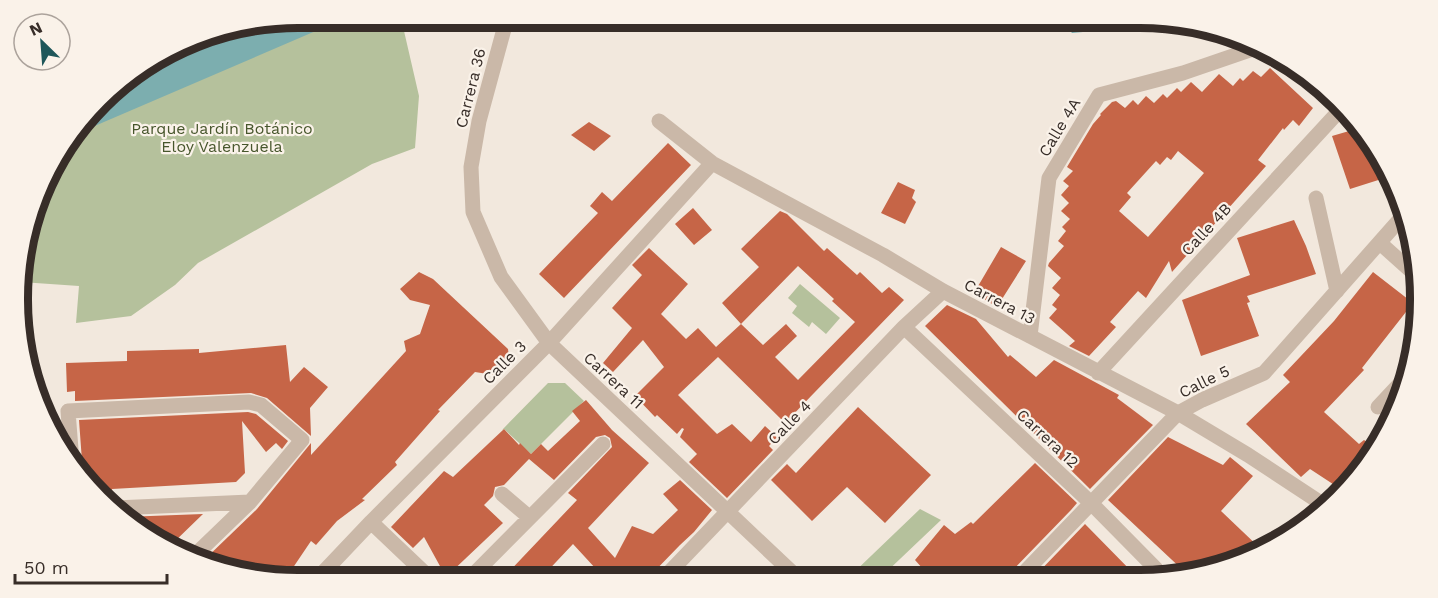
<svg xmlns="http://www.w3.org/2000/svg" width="1438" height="598" font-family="'Work Sans',sans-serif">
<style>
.green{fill:#b5c19c}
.water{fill:#7caeaf}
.building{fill:#c66547;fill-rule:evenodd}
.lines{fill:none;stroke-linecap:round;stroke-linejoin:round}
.minor{stroke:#cab8a8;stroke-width:15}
.labels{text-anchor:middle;stroke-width:4.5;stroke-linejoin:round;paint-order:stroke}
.street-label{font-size:16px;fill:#372d28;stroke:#faf2e9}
.park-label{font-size:16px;fill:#47562c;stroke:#faf2e9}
.rim{fill:none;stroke:#372d28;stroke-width:8}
</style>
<rect width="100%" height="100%" fill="#f2e8dd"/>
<path class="green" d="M 299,18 L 401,18 L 419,96 L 415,148 L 372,164 L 198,263 L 175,285 L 131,316 L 76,323 L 79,286 L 21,282 L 20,262 L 55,159 L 114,88 L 208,33 Z
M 800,284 L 840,318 L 826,334 L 812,322 L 809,327 L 792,313 L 797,306 L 788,298 Z
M 548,383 L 565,383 L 584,401 L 531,454 L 504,429 L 502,430 Z
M 920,509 L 941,520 L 880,578 L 848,578 Z"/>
<path class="water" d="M 299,18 L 356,18 L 318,30 L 76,134 L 114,88 L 145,70 L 253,26 Z
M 1059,18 L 1116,18 L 1094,31 L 1072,33 Z"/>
<path class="building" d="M 1270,68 L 1313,108 L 1299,126 L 1293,120 L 1284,130 L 1283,128 L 1258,160 L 1266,166 L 1172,272 L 1169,261 L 1146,298 L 1138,291 L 1110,322 L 1116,327 L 1089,356 L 1069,346 L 1075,341 L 1049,318 L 1057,309 L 1052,305 L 1060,295 L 1052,288 L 1061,278 L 1048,266 L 1049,263 L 1064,246 L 1058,241 L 1066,231 L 1062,227 L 1070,219 L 1061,211 L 1069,203 L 1061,195 L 1069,186 L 1063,181 L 1073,171 L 1067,167 L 1093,124 L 1101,115 L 1100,114 L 1112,102 L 1116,101 L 1125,108 L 1133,100 L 1138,105 L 1146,96 L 1154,103 L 1163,94 L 1167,98 L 1177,88 L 1181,92 L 1191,82 L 1202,92 L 1219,74 L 1233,86 L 1240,78 L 1243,81 L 1253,71 L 1261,77 ZM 1178,151 L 1204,173 L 1148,237 L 1119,211 L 1131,197 L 1127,193 L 1156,161 L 1160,165 L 1167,157 L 1171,160 Z
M 589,122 L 611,136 L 594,151 L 571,135 Z
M 1356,129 L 1391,176 L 1350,189 L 1332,136 Z
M 668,143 L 691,165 L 564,298 L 539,274 L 598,213 L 590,206 L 602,192 L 612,201 Z
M 898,182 L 915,190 L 912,198 L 916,202 L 905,224 L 881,213 Z
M 693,208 L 712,230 L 694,245 L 675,224 Z
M 780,211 L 787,214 L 824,251 L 827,248 L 857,275 L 860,272 L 882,293 L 889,287 L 904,300 L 785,423 L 718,357 L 678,395 L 717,434 L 732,424 L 751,442 L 765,426 L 777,437 L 769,446 L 773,450 L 727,498 L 689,462 L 697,454 L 680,437 L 684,429 L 682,428 L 677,434 L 657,415 L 655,417 L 635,396 L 664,367 L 643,340 L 613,372 L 603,363 L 632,328 L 612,308 L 642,275 L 632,265 L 649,248 L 688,284 L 661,314 L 686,339 L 698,328 L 716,347 L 741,324 L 722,303 L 759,267 L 741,249 ZM 798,266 L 834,299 L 832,301 L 855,322 L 798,380 L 775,357 L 797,336 L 786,324 L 763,345 L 741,324 Z
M 1294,220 L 1306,246 L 1316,274 L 1247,296 L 1250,302 L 1247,303 L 1259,336 L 1201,356 L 1182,300 L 1250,275 L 1237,238 Z
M 1001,247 L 1026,261 L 997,307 L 974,293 Z
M 419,272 L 433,279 L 508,349 L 509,358 L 504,369 L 494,375 L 475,372 L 438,410 L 440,411 L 395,462 L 397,465 L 362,499 L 365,500 L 337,521 L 316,545 L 311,541 L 286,578 L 209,565 L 202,562 L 257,509 L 311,443 L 311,455 L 406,351 L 404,341 L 420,334 L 430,305 L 410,300 L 400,289 Z
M 1373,272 L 1413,303 L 1362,368 L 1364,370 L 1324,412 L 1359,444 L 1364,440 L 1376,448 L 1372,455 L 1342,490 L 1310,469 L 1301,477 L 1246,424 L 1290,382 L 1283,375 L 1334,321 Z
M 947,305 L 976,319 L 1008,357 L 1010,355 L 1036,377 L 1054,360 L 1119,395 L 1117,398 L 1153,425 L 1090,489 L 925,326 Z
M 286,345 L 290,382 L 304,367 L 328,387 L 310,408 L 311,436 L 267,398 L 251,393 L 75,401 L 75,391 L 67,392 L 66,363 L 127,361 L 127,351 L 199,349 L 199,353 Z
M 586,400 L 612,430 L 649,463 L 588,528 L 615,558 L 632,526 L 653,534 L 678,510 L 663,494 L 680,480 L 712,510 L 694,532 L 680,545 L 647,579 L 587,579 L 596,569 L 573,544 L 540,579 L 502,579 L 577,500 L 568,493 L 612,447 L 610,438 L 605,435 L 596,437 L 554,480 L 529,459 L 504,485 L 495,487 L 493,496 L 484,505 L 503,523 L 446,577 L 424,537 L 413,548 L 391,527 L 444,471 L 453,477 L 504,429 L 519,445 L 520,443 L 531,454 L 541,444 L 548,451 L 580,421 L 572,411 Z
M 858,407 L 931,475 L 885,523 L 847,487 L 812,521 L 771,480 L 787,464 L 796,473 Z
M 248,412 L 256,414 L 288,441 L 282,449 L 276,443 L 266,452 L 242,421 L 245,473 L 236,482 L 112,489 L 113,499 L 108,501 L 78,469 L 82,461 L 79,420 Z
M 1168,437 L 1223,465 L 1230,457 L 1253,476 L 1221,511 L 1263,551 L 1187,574 L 1108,500 Z
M 1035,463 L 1077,503 L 1071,510 L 1012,571 L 1010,578 L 931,578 L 915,560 L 944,525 L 955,534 L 971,522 L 973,524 Z
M 203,514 L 171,545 L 128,522 L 124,517 Z
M 1085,524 L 1138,578 L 1033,578 Z"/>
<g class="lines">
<path class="minor" d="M 507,18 L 479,121 L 471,167 L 473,212 L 501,277 L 549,343 L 799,579
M 659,121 L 712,163 L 883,255 L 943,291 L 1178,413 L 1248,455 L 1327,507
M 1316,198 L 1337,291
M 1380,243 L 1419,278
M 904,327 L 1091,503 L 1165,578
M 1030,336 L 1049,178 L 1099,95 L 1183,73 L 1253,49
M 1098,373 L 1341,109
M 1378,407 L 1407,376
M 72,462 L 68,411 L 249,402 L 261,405 L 302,440 L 250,502 L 193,557
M 502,494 L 529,517
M 115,508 L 250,502
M 371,522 L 432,580
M 1019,578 L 1178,413 L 1202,400 L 1264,373 L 1402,217
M 663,579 L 904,327 L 943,291
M 316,580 L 371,522 L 549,343 L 712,163
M 468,580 L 603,444"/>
</g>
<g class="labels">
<g class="street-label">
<text transform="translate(470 88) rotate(-76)" y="6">Carrera 36</text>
<text transform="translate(1059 127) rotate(-59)" y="6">Calle 4A</text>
<text transform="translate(1206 229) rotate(-47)" y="6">Calle 4B</text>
<text transform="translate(1000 301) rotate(28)" y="6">Carrera 13</text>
<text transform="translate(504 362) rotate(-45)" y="6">Calle 3</text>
<text transform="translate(614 380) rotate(43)" y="6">Carrera 11</text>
<text transform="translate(1204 381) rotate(-26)" y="6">Calle 5</text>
<text transform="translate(789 422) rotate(-46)" y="6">Calle 4</text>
<text transform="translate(1048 438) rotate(43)" y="6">Carrera 12</text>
</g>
<g class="park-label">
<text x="222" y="134">Parque Jardín Botánico<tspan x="222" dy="18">Eloy Valenzuela</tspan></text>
</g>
</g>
<path d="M0 0H1438V598H0ZM298 28H1140A270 270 0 0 1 1410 298V300A270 270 0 0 1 1140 570H298A270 270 0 0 1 28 300V298A270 270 0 0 1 298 28Z" fill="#faf2e9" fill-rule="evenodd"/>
<path class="rim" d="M298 28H1140A270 270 0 0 1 1410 298V300A270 270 0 0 1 1140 570H298A270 270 0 0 1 28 300V298A270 270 0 0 1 298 28Z"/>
<g transform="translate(42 42) rotate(335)"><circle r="28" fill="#faf2e9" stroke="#aca39c" stroke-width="1.5"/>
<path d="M0-4.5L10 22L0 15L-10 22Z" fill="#1e5659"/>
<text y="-9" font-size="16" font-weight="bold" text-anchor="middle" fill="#372d28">N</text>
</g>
<path d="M15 574v9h152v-9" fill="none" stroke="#372d28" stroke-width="3"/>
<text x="24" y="574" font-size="18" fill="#372d28" stroke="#faf2e9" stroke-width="4.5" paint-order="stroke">50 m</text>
</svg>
